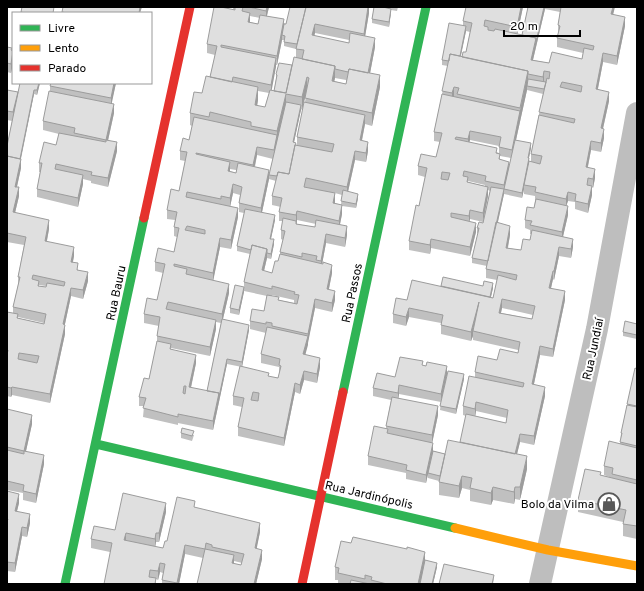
<svg xmlns="http://www.w3.org/2000/svg" width="644" height="591" font-family="Overpass,sans-serif">
<style>
.lines{fill:none;stroke-linecap:round;stroke-linejoin:round}
.street{stroke:#bebebe;stroke-width:22}
.fast{stroke:#30b455;stroke-width:9}
.slow{stroke:#ff9f0a;stroke-width:9}
.jam{stroke:#e5322d;stroke-width:9}
.wall{fill:#c0c0c0;fill-rule:evenodd}
.shaded-wall{fill:#9c9c9c}
.building{fill:#dfdfdf;stroke:#9c9c9c;fill-rule:evenodd}
.labels{text-anchor:middle;stroke-width:4;stroke-linejoin:round;paint-order:stroke}
.street-label{font-size:12px;fill:#000;stroke:#fff}
.poi-label{font-size:12px;fill:#000;stroke:#fff;text-anchor:end}
</style>
<rect width="100%" height="100%" fill="#fff"/>
<g class="lines">
<path class="street" d="M 540,584 L 597,329 L 637,113"/>
<path class="fast" d="M 343,392 L 426,7
M 96,444 L 455,528
M 65,584 L 144,218"/>
<path class="slow" d="M 455,528 L 548,550 L 637,566"/>
<path class="jam" d="M 144,218 L 190,7
M 302,584 L 343,392"/>
</g>
<path class="wall" d="M 233,7 L 269,7 L 267,16 L 286,24 L 369,7 L 369,13 L 365,36 L 375,47 L 370,73 L 380,87 L 372,126 L 365,124 L 362,141 L 368,151 L 366,162 L 355,160 L 348,192 L 358,198 L 356,208 L 342,206 L 342,214 L 340,224 L 347,235 L 345,247 L 326,243 L 322,264 L 332,273 L 329,289 L 335,300 L 332,312 L 315,308 L 305,355 L 320,367 L 317,383 L 304,380 L 300,394 L 295,392 L 284,446 L 238,436 L 238,427 L 242,407 L 233,405 L 233,396 L 269,377 L 278,378 L 279,374 L 279,367 L 261,363 L 261,354 L 267,331 L 266,333 L 250,329 L 250,321 L 264,311 L 267,296 L 244,291 L 239,315 L 230,313 L 230,308 L 244,287 L 244,282 L 250,254 L 237,251 L 237,246 L 244,213 L 239,212 L 239,203 L 240,195 L 233,193 L 230,207 L 238,217 L 231,249 L 220,247 L 213,280 L 229,293 L 223,319 L 249,330 L 242,367 L 227,364 L 213,430 L 178,423 L 178,425 L 143,417 L 144,406 L 139,406 L 139,397 L 149,379 L 157,342 L 157,336 L 159,326 L 144,323 L 144,314 L 157,300 L 163,273 L 155,271 L 155,262 L 174,252 L 177,237 L 174,236 L 174,227 L 175,220 L 167,219 L 167,210 L 179,191 L 185,161 L 180,160 L 180,151 L 189,140 L 192,126 L 190,125 L 190,113 L 202,93 L 210,77 L 215,55 L 207,53 L 207,44 L 233,10 ZM 250,16 L 260,18 L 258,24 L 250,22 ZM 315,33 L 349,40 L 349,43 L 314,36 ZM 282,40 L 284,40 L 284,46 L 296,49 L 296,58 L 302,59 L 276,74 L 276,79 L 274,91 L 271,90 L 276,65 L 277,65 ZM 335,78 L 346,80 L 346,84 L 334,81 ZM 307,90 L 305,102 L 297,137 L 297,145 L 294,142 L 301,109 L 302,110 ZM 258,91 L 269,93 L 265,107 L 257,106 L 258,100 ZM 257,155 L 273,159 L 269,175 L 269,179 L 276,181 L 272,196 L 272,205 L 281,207 L 279,212 L 279,221 L 283,221 L 281,230 L 281,239 L 283,240 L 280,252 L 280,254 L 278,261 L 272,273 L 264,271 L 267,258 L 271,259 L 274,244 L 271,239 L 275,220 L 262,212 L 269,179 L 255,167 ZM 230,169 L 236,170 L 236,173 L 230,171 ZM 335,193 L 342,195 L 341,205 L 335,203 ZM 297,220 L 316,224 L 315,227 L 296,224 ZM 272,295 L 294,300 L 294,303 L 279,300 L 272,296 ZM 216,322 L 221,323 L 207,391 L 191,388 L 196,363 L 171,349 L 171,348 L 210,356 L 216,329 Z
M 374,7 L 398,7 L 397,11 L 391,10 L 389,27 L 372,23 L 372,19 Z
M 523,7 L 517,34 L 522,35 L 528,7 L 614,7 L 613,14 L 625,26 L 617,65 L 603,62 L 598,89 L 609,101 L 603,129 L 604,138 L 601,152 L 591,150 L 588,167 L 595,178 L 593,188 L 592,187 L 592,195 L 588,213 L 575,209 L 575,202 L 568,201 L 566,205 L 568,215 L 563,236 L 573,247 L 571,258 L 559,256 L 554,280 L 553,279 L 551,288 L 565,300 L 553,357 L 540,355 L 534,384 L 545,396 L 534,445 L 520,442 L 517,454 L 527,469 L 520,500 L 515,499 L 514,504 L 493,500 L 491,505 L 470,501 L 470,490 L 462,488 L 459,498 L 439,495 L 439,481 L 428,478 L 428,474 L 426,483 L 406,479 L 406,473 L 368,465 L 368,456 L 386,429 L 386,426 L 391,400 L 373,396 L 373,388 L 395,377 L 423,365 L 447,375 L 441,401 L 464,379 L 456,414 L 440,410 L 441,402 L 399,394 L 398,398 L 438,415 L 432,443 L 433,451 L 445,454 L 460,443 L 466,416 L 463,415 L 463,406 L 475,377 L 475,372 L 497,360 L 518,353 L 518,350 L 473,340 L 473,336 L 471,341 L 441,334 L 441,323 L 409,317 L 406,326 L 393,323 L 393,314 L 407,300 L 441,286 L 493,288 L 491,297 L 493,298 L 497,280 L 486,278 L 486,269 L 487,266 L 472,263 L 472,258 L 478,233 L 477,233 L 477,228 L 483,223 L 490,191 L 488,190 L 488,196 L 483,222 L 470,219 L 469,221 L 476,232 L 470,256 L 431,248 L 430,254 L 409,250 L 409,241 L 419,206 L 425,177 L 418,175 L 418,166 L 436,157 L 440,142 L 434,141 L 434,132 L 448,66 L 442,65 L 442,60 L 463,26 L 463,21 ZM 545,9 L 560,12 L 558,25 L 558,34 L 557,38 L 557,47 L 583,53 L 582,59 L 549,63 L 533,60 ZM 466,31 L 470,32 L 466,52 L 462,57 L 461,56 ZM 527,90 L 543,94 L 531,154 L 531,161 L 529,161 L 529,158 L 531,148 L 516,140 ZM 470,140 L 499,146 L 499,153 L 469,142 ZM 500,156 L 511,158 L 509,167 L 500,159 ZM 468,181 L 485,185 L 485,186 L 468,182 ZM 524,189 L 524,194 L 535,196 L 535,201 L 534,208 L 525,220 L 525,228 L 530,230 L 530,234 L 531,234 L 530,240 L 521,250 L 508,248 L 510,235 L 498,222 L 504,194 L 522,198 ZM 502,308 L 533,315 L 532,319 L 501,313 ZM 476,411 L 507,418 L 506,423 L 475,416 Z
M 7,47 L 13,51 L 13,63 L 11,73 L 7,72 Z
M 40,83 L 37,95 L 34,94 L 21,159 L 21,168 L 17,187 L 19,196 L 15,213 L 49,229 L 47,241 L 74,256 L 73,262 L 78,270 L 88,281 L 83,299 L 71,296 L 65,324 L 65,334 L 50,403 L 12,395 L 11,397 L 7,396 L 7,312 L 13,313 L 13,307 L 18,285 L 18,277 L 24,245 L 7,242 L 7,146 L 12,121 L 7,120 L 7,85 L 7,90 L 18,96 ZM 39,285 L 46,286 L 46,287 L 39,286 ZM 18,317 L 44,323 L 44,324 L 18,318 Z
M 116,83 L 111,104 L 114,113 L 108,141 L 117,151 L 108,187 L 91,183 L 91,181 L 83,179 L 83,184 L 78,207 L 37,197 L 37,189 L 40,172 L 39,172 L 39,163 L 56,145 L 59,134 L 43,130 L 43,121 L 50,91 L 50,86 Z
M 637,324 L 637,339 L 623,336 L 623,332 Z
M 637,360 L 637,539 L 623,536 L 623,522 L 578,512 L 578,500 L 601,475 L 612,478 L 604,475 L 604,466 L 620,444 L 621,433 L 635,368 L 637,369 Z
M 7,409 L 32,424 L 26,451 L 44,464 L 36,503 L 23,500 L 23,493 L 7,490 Z
M 181,433 L 194,435 L 192,441 L 181,438 Z
M 7,491 L 19,503 L 17,511 L 30,523 L 27,537 L 22,536 L 15,572 L 7,571 Z
M 195,508 L 260,532 L 256,549 L 262,559 L 256,584 L 203,558 L 185,554 L 179,584 L 162,584 L 162,580 L 163,573 L 160,572 L 158,580 L 156,579 L 156,584 L 110,552 L 91,548 L 91,539 L 166,512 L 159,542 L 156,542 L 155,547 L 163,548 L 167,541 ZM 234,561 L 242,563 L 241,565 L 234,564 Z
M 425,560 L 437,567 L 433,584 L 338,584 L 338,580 L 335,580 L 335,567 Z"/>
<path class="shaded-wall" d="M 140,7 L 142,7 L 140,13 L 139,13 Z
M 267,7 L 269,7 L 266,19 L 266,11 Z
M 368,7 L 369,7 L 369,13 L 364,43 L 364,34 Z
M 521,7 L 523,7 L 517,36 L 517,27 Z
M 544,7 L 545,7 L 545,9 L 531,68 L 531,60 Z
M 613,7 L 615,7 L 611,23 L 611,14 Z
M 391,9 L 391,13 L 389,27 L 389,22 Z
M 250,13 L 250,22 L 248,31 L 248,22 Z
M 625,17 L 625,26 L 617,65 L 617,56 Z
M 284,19 L 284,28 L 282,35 L 282,40 L 277,65 L 277,56 Z
M 315,24 L 315,33 L 312,44 L 312,35 Z
M 466,26 L 466,31 L 458,68 L 458,64 Z
M 375,38 L 375,47 L 368,84 L 368,75 Z
M 603,53 L 603,62 L 596,98 L 596,89 Z
M 13,54 L 13,63 L 11,73 L 11,64 Z
M 276,58 L 276,67 L 271,94 L 271,85 Z
M 335,66 L 335,78 L 332,93 L 332,81 Z
M 528,71 L 528,83 L 527,86 L 527,90 L 512,158 L 512,150 Z
M 544,71 L 544,80 L 543,86 L 543,77 Z
M 380,75 L 380,87 L 372,126 L 372,113 Z
M 307,77 L 307,90 L 302,110 L 302,97 Z
M 39,83 L 40,83 L 37,95 L 37,90 Z
M 114,83 L 116,83 L 111,107 L 111,98 Z
M 258,87 L 258,100 L 255,118 L 255,105 Z
M 454,87 L 454,99 L 452,105 L 452,93 Z
M 34,90 L 34,94 L 19,167 L 19,163 Z
M 18,92 L 18,100 L 13,121 L 13,112 Z
M 609,92 L 609,101 L 601,137 L 601,128 Z
M 286,94 L 286,107 L 274,159 L 274,150 L 277,135 L 277,131 Z
M 114,104 L 114,113 L 106,149 L 106,140 Z
M 301,105 L 301,110 L 293,147 L 293,142 Z
M 365,115 L 365,124 L 360,149 L 360,140 Z
M 604,129 L 604,138 L 601,152 L 601,143 Z
M 470,131 L 470,140 L 468,148 L 468,139 Z
M 591,141 L 591,150 L 586,175 L 586,167 Z
M 117,142 L 117,151 L 108,187 L 108,178 Z
M 368,142 L 368,151 L 366,162 L 366,153 Z
M 531,143 L 531,148 L 528,162 L 528,158 Z
M 257,147 L 257,155 L 253,174 L 253,165 Z
M 355,151 L 355,160 L 347,196 L 347,187 Z
M 529,158 L 529,163 L 524,185 L 524,189 L 522,198 L 522,193 Z
M 21,159 L 21,168 L 15,195 L 15,187 Z
M 230,162 L 230,171 L 228,171 Z
M 509,162 L 509,171 L 504,189 L 504,194 L 504,185 Z
M 595,169 L 595,178 L 593,188 L 593,179 Z
M 269,170 L 269,179 L 261,217 L 261,208 Z
M 83,175 L 83,184 L 78,207 L 78,198 Z
M 233,184 L 233,193 L 230,207 L 230,198 Z
M 592,186 L 592,195 L 588,213 L 588,204 Z
M 19,187 L 19,196 L 13,221 L 13,212 Z
M 488,187 L 488,196 L 483,222 L 483,213 Z
M 504,189 L 504,194 L 488,266 L 488,261 Z
M 568,192 L 568,201 L 566,207 L 566,199 Z
M 335,193 L 335,202 L 333,212 L 333,203 Z
M 358,194 L 358,198 L 356,208 L 356,204 Z
M 342,205 L 342,214 L 339,229 L 339,221 Z
M 568,206 L 568,215 L 562,241 L 562,232 Z
M 238,208 L 238,217 L 231,249 L 231,240 Z
M 470,210 L 470,219 L 469,225 L 469,216 Z
M 297,211 L 297,220 L 296,233 L 296,215 Z
M 275,215 L 275,220 L 270,243 L 270,239 Z
M 49,220 L 49,229 L 45,250 L 45,241 Z
M 476,223 L 476,232 L 470,256 L 470,247 Z
M 347,226 L 347,235 L 345,247 L 345,238 Z
M 510,226 L 510,235 L 506,256 L 506,248 Z
M 326,234 L 326,243 L 321,270 L 321,261 Z
M 220,238 L 220,247 L 213,282 L 213,273 Z
M 274,239 L 274,244 L 271,259 L 271,254 Z
M 431,239 L 431,248 L 430,254 L 430,245 Z
M 573,239 L 573,247 L 571,258 L 571,249 Z
M 74,247 L 74,256 L 71,270 L 71,262 Z
M 559,247 L 559,256 L 554,280 L 554,271 Z
M 267,249 L 267,258 L 262,279 L 262,270 Z
M 332,265 L 332,273 L 327,298 L 327,289 Z
M 553,271 L 553,279 L 549,297 L 549,288 Z
M 88,272 L 88,281 L 83,299 L 83,290 Z
M 493,283 L 493,288 L 489,305 L 489,301 Z
M 229,284 L 229,293 L 222,323 L 222,314 Z
M 244,287 L 244,292 L 239,315 L 239,310 Z
M 71,288 L 71,296 L 63,333 L 63,324 Z
M 335,291 L 335,300 L 332,312 L 332,303 Z
M 565,291 L 565,300 L 553,357 L 553,349 Z
M 315,299 L 315,308 L 308,343 L 308,334 Z
M 502,299 L 502,308 L 499,321 L 499,313 Z
M 479,302 L 473,331 L 473,336 L 471,341 L 471,332 Z
M 409,308 L 409,317 L 406,326 L 406,317 Z
M 216,320 L 216,329 L 210,356 L 210,347 Z
M 65,325 L 65,334 L 50,403 L 50,394 Z
M 249,325 L 249,330 L 242,367 L 242,362 Z
M 308,336 L 308,345 L 303,363 L 303,354 Z
M 540,346 L 540,355 L 532,393 L 532,384 Z
M 196,355 L 196,363 L 189,396 L 189,387 Z
M 320,358 L 320,367 L 317,383 L 317,374 Z
M 227,359 L 227,364 L 219,402 L 219,397 Z
M 447,366 L 447,375 L 441,402 L 441,394 Z
M 304,371 L 304,380 L 300,394 L 300,385 Z
M 464,374 L 464,379 L 456,414 L 456,409 Z
M 295,383 L 295,392 L 284,446 L 284,438 Z
M 399,385 L 399,394 L 398,402 L 398,393 Z
M 12,387 L 12,395 L 11,397 L 11,388 Z
M 545,387 L 545,396 L 534,445 L 534,436 Z
M 219,393 L 219,402 L 213,430 L 213,421 Z
M 476,402 L 476,411 L 475,418 L 475,409 Z
M 438,406 L 438,415 L 432,444 L 432,435 Z
M 32,415 L 32,424 L 24,460 L 24,451 Z
M 520,434 L 520,442 L 515,462 L 515,454 Z
M 433,443 L 433,452 L 426,483 L 426,475 Z
M 44,455 L 44,464 L 36,503 L 36,494 Z
M 527,456 L 527,469 L 520,500 L 520,487 Z
M 462,476 L 462,488 L 459,498 L 459,486 Z
M 493,487 L 493,500 L 491,505 L 491,493 Z
M 515,487 L 515,499 L 514,504 L 514,492 Z
M 19,494 L 19,503 L 15,519 L 15,511 Z
M 166,503 L 166,512 L 159,542 L 159,533 Z
M 30,514 L 30,523 L 27,537 L 27,528 Z
M 260,523 L 260,532 L 255,557 L 255,548 Z
M 22,527 L 22,536 L 15,572 L 15,563 Z
M 126,533 L 126,541 L 124,540 Z
M 156,533 L 156,542 L 155,548 L 155,539 Z
M 185,545 L 185,554 L 179,584 L 177,584 Z
M 262,550 L 262,559 L 256,584 L 254,584 Z
M 425,552 L 425,565 L 421,584 L 418,584 Z
M 234,555 L 234,564 L 232,563 Z
M 160,563 L 160,572 L 158,580 L 158,571 Z
M 437,563 L 437,567 L 433,584 L 432,584 Z
M 494,575 L 493,584 L 492,584 Z"/>
<path class="building" d="M 22,7 L 54,7 L 53,13 L 25,13 L 21,12 Z
M 63,7 L 140,7 L 139,13 L 67,13 L 62,12 Z
M 214,7 L 221,7 L 235,10 L 235,7 L 243,7 L 242,11 L 250,13 L 248,22 L 258,24 L 260,15 L 284,19 L 277,56 L 221,45 L 221,47 L 276,58 L 271,85 L 233,77 L 232,82 L 210,77 L 217,46 L 207,44 Z
M 249,7 L 267,7 L 266,11 Z
M 290,7 L 306,7 L 297,44 L 284,42 L 285,36 L 282,35 L 284,24 L 286,24 Z
M 306,7 L 368,7 L 364,34 L 315,24 L 312,35 L 349,43 L 350,33 L 375,38 L 368,73 L 349,69 L 348,72 L 335,69 L 335,66 L 302,59 L 304,50 L 296,49 Z
M 374,7 L 383,7 L 391,9 L 389,22 L 372,19 Z
M 466,7 L 521,7 L 517,27 L 485,20 L 484,26 L 488,27 L 488,30 L 494,31 L 495,29 L 536,38 L 531,60 L 549,63 L 552,52 L 582,59 L 584,48 L 593,50 L 594,46 L 557,38 L 560,26 L 558,25 L 561,7 L 613,7 L 611,14 L 625,17 L 617,56 L 603,53 L 596,89 L 609,92 L 601,128 L 604,129 L 601,143 L 591,141 L 586,167 L 595,169 L 593,179 L 588,178 L 587,185 L 592,186 L 588,204 L 575,201 L 576,194 L 568,192 L 566,199 L 535,192 L 536,187 L 524,185 L 529,161 L 540,164 L 542,156 L 531,154 L 539,115 L 574,123 L 575,119 L 539,112 L 547,78 L 549,79 L 550,72 L 544,71 L 543,77 L 528,74 L 528,71 L 462,57 L 463,52 L 466,52 L 472,23 L 463,21 ZM 562,82 L 582,86 L 581,92 L 560,87 Z
M 528,7 L 544,7 L 536,42 L 536,38 L 522,35 Z
M 449,23 L 466,26 L 460,56 L 450,54 L 449,61 L 442,60 Z
M 7,47 L 12,48 L 11,50 L 13,51 L 11,64 L 7,63 Z
M 450,54 L 528,71 L 520,108 L 457,94 L 459,88 L 454,87 L 452,93 L 442,91 Z
M 294,57 L 335,66 L 332,81 L 346,84 L 349,69 L 380,75 L 372,113 L 305,98 L 309,78 L 307,77 L 302,97 L 286,94 L 277,131 L 251,126 L 251,122 L 210,112 L 209,117 L 190,113 L 194,92 L 202,93 L 206,76 L 258,87 L 255,105 L 265,107 L 270,90 L 286,93 Z
M 279,63 L 292,65 L 286,93 L 274,91 L 277,75 L 276,74 Z
M 528,79 L 546,82 L 544,89 L 527,86 Z
M 20,83 L 39,83 L 37,90 L 34,90 L 20,159 L 7,156 L 7,146 Z
M 51,83 L 114,83 L 111,98 L 50,86 Z
M 7,90 L 18,92 L 13,112 L 7,111 Z
M 49,91 L 114,104 L 106,140 L 117,142 L 108,178 L 91,175 L 92,172 L 56,164 L 55,169 L 83,175 L 78,198 L 37,189 L 42,163 L 39,163 L 44,142 L 56,145 L 59,133 L 106,142 L 106,140 L 74,133 L 75,128 L 43,121 Z
M 442,94 L 520,111 L 512,150 L 499,147 L 501,137 L 470,131 L 468,139 L 456,137 L 455,139 L 497,148 L 496,153 L 500,154 L 499,159 L 509,162 L 504,185 L 485,181 L 486,176 L 464,171 L 463,176 L 468,177 L 467,182 L 488,187 L 483,213 L 470,210 L 469,216 L 451,213 L 451,217 L 476,223 L 470,247 L 431,239 L 430,245 L 409,241 L 416,205 L 419,206 L 427,168 L 418,166 L 421,154 L 436,157 L 442,133 L 434,132 ZM 442,172 L 450,173 L 448,180 L 441,179 Z
M 286,102 L 301,105 L 293,142 L 296,143 L 295,145 L 289,174 L 278,172 L 277,176 L 269,175 Z
M 304,102 L 365,115 L 360,140 L 368,142 L 366,153 L 355,151 L 347,187 L 306,178 L 304,187 L 335,193 L 333,203 L 342,205 L 339,221 L 297,211 L 296,215 L 279,212 L 282,198 L 272,196 L 278,172 L 289,174 L 295,145 L 332,152 L 334,144 L 297,137 Z
M 194,117 L 277,135 L 274,150 L 257,147 L 253,165 L 196,153 L 196,154 L 230,162 L 228,171 L 236,173 L 238,163 L 269,170 L 261,208 L 239,203 L 242,187 L 233,184 L 230,198 L 221,196 L 221,199 L 187,192 L 186,197 L 238,208 L 231,240 L 220,238 L 213,273 L 174,264 L 174,266 L 187,269 L 186,274 L 229,284 L 222,314 L 168,302 L 166,309 L 216,320 L 210,347 L 157,336 L 160,317 L 144,314 L 147,298 L 157,300 L 165,264 L 155,262 L 158,248 L 174,252 L 179,228 L 174,227 L 177,212 L 167,210 L 171,189 L 179,191 L 187,152 L 180,151 L 183,138 L 189,140 ZM 187,226 L 205,230 L 205,234 L 185,230 Z
M 515,140 L 531,143 L 528,158 L 529,158 L 522,193 L 504,189 Z
M 7,156 L 21,159 L 15,187 L 19,187 L 13,212 L 49,220 L 45,241 L 74,247 L 71,262 L 78,263 L 77,270 L 88,272 L 83,290 L 71,288 L 63,324 L 65,325 L 50,394 L 12,387 L 11,388 L 7,387 L 7,355 L 8,350 L 7,350 L 7,312 L 18,314 L 17,318 L 44,324 L 46,314 L 13,307 L 20,277 L 18,277 L 26,237 L 7,233 ZM 33,275 L 65,282 L 64,286 L 47,283 L 46,287 L 38,286 L 39,281 L 32,279 ZM 19,353 L 39,356 L 37,363 L 18,359 Z
M 491,187 L 504,189 L 488,261 L 472,258 L 479,228 L 477,228 L 479,222 L 483,223 Z
M 343,190 L 358,194 L 356,204 L 341,201 Z
M 536,199 L 568,206 L 562,232 L 530,225 L 532,221 L 525,220 L 527,207 L 534,208 Z
M 245,209 L 275,215 L 270,239 L 274,239 L 271,254 L 267,253 L 267,249 L 252,245 L 251,250 L 237,246 Z
M 283,218 L 296,221 L 296,224 L 315,227 L 316,220 L 347,226 L 345,238 L 326,234 L 321,261 L 316,260 L 317,256 L 302,253 L 302,257 L 280,252 L 285,231 L 281,230 Z
M 496,222 L 510,226 L 506,248 L 521,250 L 523,239 L 530,240 L 532,230 L 573,239 L 571,249 L 559,247 L 554,271 L 553,271 L 549,288 L 565,291 L 553,349 L 540,346 L 532,384 L 545,387 L 534,436 L 520,434 L 515,454 L 460,442 L 466,414 L 506,423 L 508,410 L 476,402 L 475,409 L 463,406 L 469,376 L 523,387 L 524,383 L 475,372 L 478,356 L 497,360 L 500,349 L 518,353 L 520,342 L 473,331 L 479,302 L 471,332 L 441,325 L 443,315 L 409,308 L 406,317 L 393,314 L 396,298 L 407,300 L 412,280 L 493,298 L 498,275 L 516,280 L 517,275 L 486,269 ZM 502,299 L 535,306 L 532,319 L 499,313 Z
M 252,245 L 267,249 L 262,270 L 272,273 L 275,261 L 278,261 L 280,254 L 323,264 L 323,262 L 332,265 L 327,289 L 335,291 L 332,303 L 315,299 L 308,334 L 272,326 L 272,323 L 266,322 L 266,324 L 250,321 L 252,309 L 264,311 L 267,295 L 279,297 L 278,300 L 297,304 L 299,295 L 294,294 L 295,292 L 272,286 L 272,289 L 244,282 Z
M 443,277 L 483,286 L 484,281 L 493,283 L 490,297 L 441,286 Z
M 235,285 L 244,287 L 239,310 L 230,308 Z
M 222,319 L 249,325 L 242,362 L 227,359 L 219,397 L 219,393 L 207,391 Z
M 625,321 L 637,324 L 637,335 L 623,332 Z
M 267,327 L 308,336 L 303,354 L 320,358 L 317,374 L 304,371 L 300,385 L 295,383 L 284,438 L 238,427 L 244,398 L 233,396 L 240,366 L 269,373 L 268,376 L 278,378 L 281,366 L 279,365 L 280,359 L 261,354 ZM 253,392 L 259,393 L 258,401 L 251,400 Z
M 157,341 L 171,344 L 170,349 L 196,355 L 189,387 L 219,393 L 213,421 L 178,414 L 178,417 L 143,408 L 146,398 L 139,397 L 144,378 L 149,379 ZM 184,386 L 186,386 L 185,394 L 183,393 Z
M 400,357 L 423,361 L 422,365 L 426,366 L 427,362 L 447,366 L 441,394 L 399,385 L 398,393 L 373,388 L 377,373 L 395,377 Z
M 635,368 L 637,369 L 637,406 L 627,404 Z
M 448,371 L 464,374 L 456,409 L 440,406 Z
M 392,397 L 438,406 L 432,435 L 386,426 Z
M 627,405 L 637,407 L 637,446 L 620,442 L 622,433 L 621,433 Z
M 7,409 L 32,415 L 24,451 L 7,447 Z
M 374,426 L 388,429 L 387,433 L 433,443 L 426,475 L 406,470 L 407,465 L 368,456 Z
M 182,428 L 194,431 L 192,436 L 181,433 Z
M 448,440 L 527,456 L 520,487 L 515,487 L 514,492 L 493,487 L 491,493 L 470,488 L 472,478 L 462,476 L 459,486 L 439,482 Z
M 609,441 L 637,448 L 637,480 L 612,474 L 613,468 L 604,466 Z
M 7,450 L 24,454 L 24,451 L 44,455 L 36,494 L 23,491 L 24,485 L 7,481 Z
M 433,451 L 445,454 L 440,476 L 428,473 Z
M 585,469 L 601,472 L 600,475 L 637,484 L 637,526 L 623,524 L 626,510 L 578,500 Z
M 7,491 L 19,494 L 15,511 L 30,514 L 27,528 L 22,527 L 15,563 L 7,562 L 7,522 L 8,519 L 7,519 Z
M 123,493 L 166,503 L 159,533 L 156,533 L 155,539 L 126,533 L 124,540 L 163,548 L 165,541 L 167,541 L 177,497 L 195,501 L 194,507 L 260,523 L 255,548 L 262,550 L 254,584 L 197,584 L 205,549 L 185,545 L 177,583 L 162,580 L 165,564 L 160,563 L 158,571 L 150,570 L 149,577 L 156,578 L 155,584 L 104,584 L 112,543 L 91,539 L 94,526 L 115,530 ZM 206,543 L 212,545 L 212,547 L 244,554 L 241,565 L 232,563 L 234,555 L 205,549 Z
M 353,537 L 407,549 L 407,547 L 425,552 L 418,584 L 387,584 L 371,580 L 372,577 L 365,575 L 365,579 L 338,573 L 339,568 L 335,567 L 341,541 L 351,543 Z
M 425,560 L 437,563 L 432,584 L 420,584 Z
M 444,564 L 494,575 L 492,584 L 439,584 Z
M 351,580 L 370,584 L 350,584 Z"/>
<defs>
<g id="shop-ring" transform="scale(1.15)"><circle r="9.5" fill="#fff" stroke="#595959" stroke-width="1.5"/><path d="M-5-2.5h2.3a2.7 3.5 0 0 1 5.4 0H5L5.5 6h-11ZM-1.5-2.5h3a1.5 2.3 0 0 0-3 0Z" fill="#595959"/></g>
</defs>
<g fill-rule="evenodd">
<use href="#shop-ring" x="609" y="504"/>
</g>
<g class="labels">
<g class="street-label">
<text transform="translate(116 293) rotate(-78)" y="4">Rua Bauru</text>
<text transform="translate(352 293) rotate(-78)" y="4">Rua Passos</text>
<text transform="translate(593 349) rotate(-78)" y="4">Rua Jundiaí</text>
<text transform="translate(369 495) rotate(13)" y="4">Rua Jardinópolis</text>
</g>
<g class="poi-label">
<text x="594" y="508">Bolo da Vilma</text>
</g>
</g>
<rect width="644" height="591" fill="none" stroke="#000000" stroke-width="16"/>
<rect x="12" y="12" width="140" height="72" fill="#ffffff" stroke="#999999"/>
<rect x="20" y="25" width="20" height="6" fill="#30b455" stroke="#999999"/>
<text x="48" y="32" font-size="12" fill="#000000">Livre</text>
<rect x="20" y="45" width="20" height="6" fill="#ff9f0a" stroke="#999999"/>
<text x="48" y="52" font-size="12" fill="#000000">Lento</text>
<rect x="20" y="65" width="20" height="6" fill="#e5322d" stroke="#999999"/>
<text x="48" y="72" font-size="12" fill="#000000">Parado</text>
<path d="M504 30v6h76v-6" fill="none" stroke="#000000" stroke-width="2"/>
<text x="510" y="30" font-size="12" fill="#000000" stroke="#ffffff" stroke-width="3" paint-order="stroke">20 m</text>
</svg>
